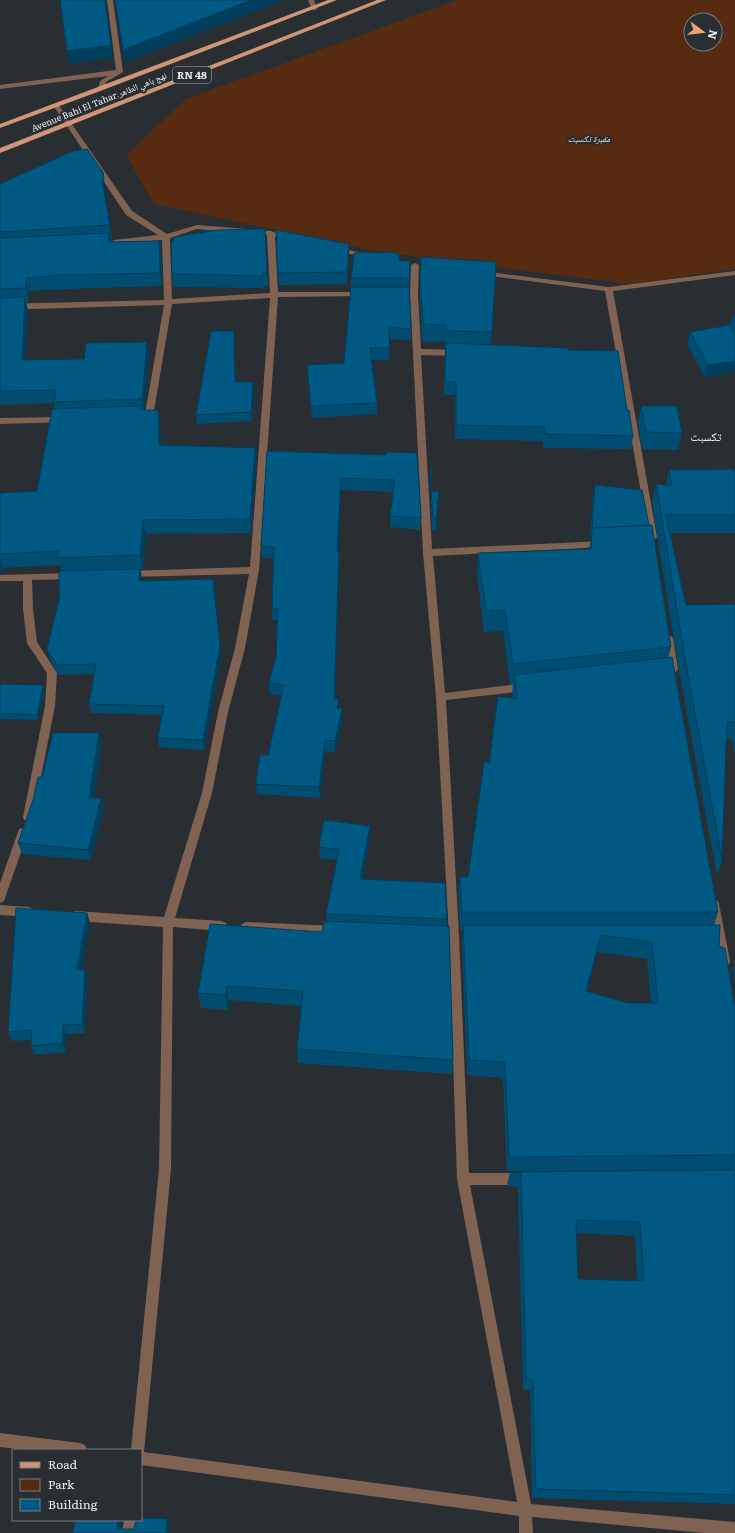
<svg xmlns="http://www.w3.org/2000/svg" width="735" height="1533" font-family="Literata,'Noto Naskh Arabic',serif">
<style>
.green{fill:#572b12;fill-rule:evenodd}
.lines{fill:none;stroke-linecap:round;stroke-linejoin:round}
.street{fill:#806253;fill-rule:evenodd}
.primary{fill:#d19576;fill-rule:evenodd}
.wall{fill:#004d71;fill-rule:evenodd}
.shaded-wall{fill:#003e5c}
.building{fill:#005983;stroke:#003e5c;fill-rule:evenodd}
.labels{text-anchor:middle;stroke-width:4;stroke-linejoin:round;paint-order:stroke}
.far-street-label{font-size:9px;fill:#ebeef1;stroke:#282e32}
.far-park-label{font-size:9px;font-style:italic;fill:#fbd4c0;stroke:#282e32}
.shield{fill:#282e32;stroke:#b0b4b8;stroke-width:1}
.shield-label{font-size:10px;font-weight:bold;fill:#ebeef1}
.neighbourhood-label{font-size:12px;fill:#ebeef1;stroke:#282e32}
</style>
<rect width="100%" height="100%" fill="#282e32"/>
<path class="green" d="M 457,0 L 735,0 L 735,269 L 629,284 L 381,252 L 154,204 L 126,155 L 186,99 ZM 691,20 L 715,20 L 715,44 L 691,44 Z"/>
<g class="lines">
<path class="street" d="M 107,0 L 113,0 L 123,72 L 106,82 L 103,90 L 98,89 L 100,81 L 108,76 L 0,89 L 0,85 L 116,70 Z
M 308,0 L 314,0 L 317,9 L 316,10 L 312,10 Z
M 56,103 L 58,104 L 132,211 L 167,234 L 197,225 L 271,231 L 292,239 L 288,241 L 275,237 L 278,292 L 364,292 L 368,294 L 364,296 L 278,297 L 259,570 L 245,648 L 228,712 L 212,793 L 175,918 L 222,921 L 226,923 L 227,926 L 226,929 L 222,931 L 173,927 L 171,1169 L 144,1452 L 517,1502 L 457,1179 L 449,936 L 436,697 L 423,553 L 410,294 L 411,265 L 415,263 L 419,265 L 418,294 L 421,349 L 459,350 L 463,353 L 459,356 L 421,355 L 432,549 L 604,541 L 608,544 L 604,547 L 433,556 L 445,693 L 526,683 L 529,684 L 531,687 L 529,690 L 526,691 L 446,700 L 459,936 L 469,1173 L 521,1173 L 525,1175 L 527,1179 L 525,1183 L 521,1185 L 470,1185 L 531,1504 L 735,1522 L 735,1533 L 705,1533 L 532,1517 L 533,1533 L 519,1533 L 519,1516 L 141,1465 L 141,1450 L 131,1450 L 159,1169 L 163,927 L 75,921 L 71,919 L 70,916 L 71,913 L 75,911 L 164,917 L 202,793 L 218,712 L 235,648 L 249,574 L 128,577 L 123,574 L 128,571 L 250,567 L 270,298 L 172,304 L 153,417 C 151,421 141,421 139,417 L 140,415 L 145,414 L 164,305 L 0,310 L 0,304 L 164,300 L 162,240 L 111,244 L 110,242 L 114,240 L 158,235 L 126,215 L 53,105 ZM 197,229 L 267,235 L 270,293 L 172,299 L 170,238 Z
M 334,247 L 368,254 L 372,256 L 368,258 L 337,251 L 333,249 Z
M 480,271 L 609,287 L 735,271 L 735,275 L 613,291 L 657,537 L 656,539 L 650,539 L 649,537 L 605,291 L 483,275 L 480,275 Z
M 63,417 L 67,420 L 66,422 L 0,424 L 0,418 Z
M 72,573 L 77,576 L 72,579 L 32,580 L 33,609 L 37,642 L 57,673 L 55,706 L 33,817 L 32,820 L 28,821 L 24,820 L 23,817 L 45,706 L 47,673 L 27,643 L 23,609 L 23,581 L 0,581 L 0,575 Z
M 668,634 L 673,638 L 678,669 L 676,672 L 670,672 L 668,669 L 663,638 Z
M 23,828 L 27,829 L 28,832 L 5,898 L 4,901 L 0,903 L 0,883 L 18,832 L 19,829 Z
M 714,899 L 718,901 L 719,904 L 730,961 L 729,964 L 725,966 L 721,964 L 720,961 L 709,904 L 710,901 Z
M 0,905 L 29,907 L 33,909 L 34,912 L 33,915 L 29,917 L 0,915 Z
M 246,922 L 334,926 L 338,928 L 339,931 L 338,934 L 334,936 L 246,932 L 242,930 L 241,927 L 242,924 Z
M 0,1433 L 80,1443 L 85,1445 L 87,1450 L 28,1450 L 0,1447 Z
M 124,1520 L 138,1520 L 136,1533 L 122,1533 Z"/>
<path class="primary" d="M 328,0 L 337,0 L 103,90 L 0,128 L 0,124 Z
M 377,0 L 386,0 L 0,153 L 0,148 Z"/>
</g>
<path class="wall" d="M 0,184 L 106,193 L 104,194 L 112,239 L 110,239 L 110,242 L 159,241 L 161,254 L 162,286 L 65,289 L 29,291 L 28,302 L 26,302 L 28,311 L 25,360 L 84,359 L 149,355 L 144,410 L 158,410 L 160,424 L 161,445 L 255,448 L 256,462 L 251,533 L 146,534 L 143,569 L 140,569 L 142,578 L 142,581 L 221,654 L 204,750 L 159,747 L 158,738 L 162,715 L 91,713 L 89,704 L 94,674 L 58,675 L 50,659 L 47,649 L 59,599 L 61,571 L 60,565 L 3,568 L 2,573 L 0,574 L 0,493 L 37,491 L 55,409 L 54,403 L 0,405 Z
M 265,229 L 268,285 L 264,286 L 264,288 L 173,287 L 172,274 L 174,241 Z
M 276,230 L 349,244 L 349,256 L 347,284 L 279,285 Z
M 421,257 L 496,262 L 491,345 L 568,350 L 627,410 L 633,436 L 631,449 L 543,448 L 543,441 L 455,439 L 455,395 L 444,395 L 445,342 L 422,341 L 420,294 Z
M 399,261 L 410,261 L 409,287 L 411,329 L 411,340 L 389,339 L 389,360 L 371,360 L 377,403 L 377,414 L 312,418 L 307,365 L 344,363 L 351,287 L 351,278 Z
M 735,315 L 735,372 L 705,377 L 687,344 L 690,332 L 730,325 L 732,316 Z
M 234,331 L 235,382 L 254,391 L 252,421 L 197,424 L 196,415 Z
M 641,406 L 682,433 L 678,450 L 642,449 L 638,423 Z
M 267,451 L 386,455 L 421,518 L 420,530 L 390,527 L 390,516 L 393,492 L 341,490 L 338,552 L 339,563 L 335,699 L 339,708 L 342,709 L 342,720 L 335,752 L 325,751 L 320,798 L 257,794 L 256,784 L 268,755 L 282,696 L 270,694 L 269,683 L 276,657 L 277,620 L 272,620 L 272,609 L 274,558 L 262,558 L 261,546 Z
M 430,469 L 432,469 L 431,502 L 430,481 Z
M 735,469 L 735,533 L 670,533 L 686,605 L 735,604 L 735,756 L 732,739 L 726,739 L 722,860 L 717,876 L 679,671 L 652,503 L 656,484 L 666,485 L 669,470 Z
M 595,485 L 671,647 L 668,658 L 718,912 L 714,925 L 735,1004 L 735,1170 L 507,1171 L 503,1078 L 467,1075 L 462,942 L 463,930 L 460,930 L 458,894 L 460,876 L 468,877 L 489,763 L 512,698 L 512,694 L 513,684 L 510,684 L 503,631 L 484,632 L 477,574 L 478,553 L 589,549 L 591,539 L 590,539 L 593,497 ZM 597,952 L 647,959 L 651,1003 L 628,1003 L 587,991 Z
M 431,491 L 438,504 L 436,531 L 432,530 L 431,503 Z
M 43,685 L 44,691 L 38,720 L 0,719 L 0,687 Z
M 102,744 L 94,798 L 101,798 L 104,809 L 91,860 L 22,854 L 18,843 L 42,777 Z
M 370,837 L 362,879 L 447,919 L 447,926 L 453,1060 L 452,1074 L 298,1063 L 297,1049 L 301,1006 L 229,1000 L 228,1010 L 201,1008 L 198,993 L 322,932 L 327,921 L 326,914 L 337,860 L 320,858 L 319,847 Z
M 87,913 L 90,923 L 81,970 L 87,980 L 85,1033 L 66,1034 L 66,1052 L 35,1055 L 31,1046 L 31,1040 L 12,1041 L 8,1032 Z
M 735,965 L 735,979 L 733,969 Z
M 735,1170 L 735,1504 L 532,1498 L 530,1390 L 523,1390 L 518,1187 L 507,1186 L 510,1172 ZM 576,1233 L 635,1236 L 637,1280 L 578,1279 Z"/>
<path class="shaded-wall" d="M 106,0 L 113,58 L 69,64 L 67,51 Z
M 251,0 L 284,0 L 124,63 L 123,50 Z
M 104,179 L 106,193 L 104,194 L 102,180 Z
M 109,233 L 111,246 L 108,242 Z
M 159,241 L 161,254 L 162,286 L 160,273 Z
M 349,244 L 349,256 L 347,284 L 347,272 Z
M 26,278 L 29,291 L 28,302 L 26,288 Z
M 25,297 L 28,311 L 25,374 L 22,360 Z
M 147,342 L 149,355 L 144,413 L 142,399 Z
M 735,361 L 735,372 L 705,377 L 708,365 Z
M 253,382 L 254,391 L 252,421 L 251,412 Z
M 158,410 L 160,424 L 161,459 L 159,445 Z
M 255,448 L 256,462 L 251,533 L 250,519 Z
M 341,478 L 341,490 L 338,563 L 337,552 Z
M 439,492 L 438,504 L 436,531 L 436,519 Z
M 143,520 L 146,534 L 143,569 L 140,555 Z
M 339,552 L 339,563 L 335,710 L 334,699 Z
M 0,558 L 3,568 L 2,573 L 0,574 Z
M 140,569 L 142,578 L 141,591 L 139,581 Z
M 213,579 L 221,654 L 204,750 L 203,740 Z
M 43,685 L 44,691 L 38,720 L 37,715 Z
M 339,699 L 339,710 L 337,708 Z
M 342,709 L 342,720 L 335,752 L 335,741 Z
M 99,733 L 102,744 L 92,808 L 89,798 Z
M 325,740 L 325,751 L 320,798 L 319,787 Z
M 101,798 L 104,809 L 91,860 L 88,850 Z
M 370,826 L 370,837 L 360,889 L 360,879 Z
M 87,913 L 90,923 L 80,979 L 77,969 Z
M 601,935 L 597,952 L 582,1008 L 586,991 Z
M 85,970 L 87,980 L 85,1033 L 82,1024 Z
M 227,986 L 229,1000 L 228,1010 L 226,995 Z
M 63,1025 L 66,1034 L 66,1052 L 62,1043 Z
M 167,1519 L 169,1524 L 169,1533 L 166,1533 Z
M 118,1520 L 121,1520 L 122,1522 L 121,1533 L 117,1528 Z"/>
<path class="building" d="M 60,0 L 105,0 L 111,45 L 67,51 Z
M 115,0 L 251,0 L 123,50 Z
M 87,149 L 103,172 L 104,179 L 102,180 L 110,225 L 0,232 L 0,184 L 73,151 Z
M 265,229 L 267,273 L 263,273 L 263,276 L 172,274 L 171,241 L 174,241 L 174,237 L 218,230 Z
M 276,230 L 349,244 L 347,272 L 278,273 Z
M 109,233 L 108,242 L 159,241 L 160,273 L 62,275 L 26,278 L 26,288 L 0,289 L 0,238 Z
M 392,252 L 399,254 L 399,261 L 410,261 L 409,278 L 351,278 L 354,253 Z
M 421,257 L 496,262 L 492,332 L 446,331 L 446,325 L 423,324 L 420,277 Z
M 351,287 L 409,287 L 411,329 L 389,327 L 390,348 L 370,348 L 377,403 L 311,406 L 307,365 L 344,363 Z
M 25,297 L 22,360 L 84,359 L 86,343 L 147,342 L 142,399 L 54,402 L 56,390 L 0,391 L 0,298 Z
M 735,315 L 735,321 L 732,316 Z
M 730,325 L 735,334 L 735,361 L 708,365 L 690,332 Z
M 211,331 L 234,331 L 235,382 L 253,382 L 251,412 L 196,415 Z
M 446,343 L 568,348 L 568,350 L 618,351 L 627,410 L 629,410 L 633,436 L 545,434 L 545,427 L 456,425 L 456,382 L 445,381 Z
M 141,406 L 141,410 L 158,410 L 159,445 L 255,448 L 250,519 L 143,520 L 140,555 L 58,558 L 58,551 L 0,554 L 0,493 L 37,491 L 52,409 Z
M 641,406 L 677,406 L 682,433 L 646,432 Z
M 267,451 L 386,455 L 386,452 L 417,453 L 421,518 L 390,516 L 395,480 L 341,478 L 337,552 L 339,552 L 334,699 L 339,699 L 337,708 L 342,709 L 335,741 L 325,740 L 319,787 L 256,784 L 260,755 L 268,755 L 284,685 L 269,683 L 276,657 L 278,609 L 272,609 L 274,547 L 261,546 Z
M 430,469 L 432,469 L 431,490 Z
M 735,469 L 735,515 L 666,515 L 686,605 L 735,604 L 735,722 L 727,722 L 722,860 L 684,653 L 656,484 L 672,486 L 669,470 Z
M 595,485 L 642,490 L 649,525 L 592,528 Z
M 431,491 L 439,492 L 436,519 L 433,518 Z
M 652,525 L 671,647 L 513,664 L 505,610 L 486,611 L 478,553 L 591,549 L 592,528 Z
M 140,569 L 139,581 L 213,579 L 220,645 L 203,740 L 158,738 L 164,706 L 89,704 L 96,664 L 56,665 L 47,649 L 59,599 L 59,571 Z
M 672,657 L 718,912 L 462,912 L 460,876 L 468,877 L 484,762 L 489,763 L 498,696 L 518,699 L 514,675 Z
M 1,684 L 43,685 L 37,715 L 0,713 L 0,687 Z
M 53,733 L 99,733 L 89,798 L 101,798 L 88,850 L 18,843 L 33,800 L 38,777 L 42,777 Z
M 324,820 L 370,826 L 360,879 L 445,883 L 447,919 L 326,914 L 339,850 L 319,847 Z
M 16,908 L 87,913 L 77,969 L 85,970 L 82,1024 L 63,1025 L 62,1043 L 31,1046 L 32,1030 L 8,1032 Z
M 324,921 L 449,926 L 453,1060 L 297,1049 L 303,991 L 227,986 L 226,995 L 198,993 L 210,924 L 322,932 Z
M 463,925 L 720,925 L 719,946 L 725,948 L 734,1002 L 735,1004 L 735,1155 L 509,1157 L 505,1062 L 469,1060 ZM 601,935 L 652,942 L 658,1003 L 628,1003 L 586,991 Z
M 735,1170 L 735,1495 L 536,1489 L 533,1379 L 526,1379 L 521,1173 L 510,1172 ZM 576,1220 L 640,1222 L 644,1281 L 578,1279 Z
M 141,1518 L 167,1519 L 166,1533 L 73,1533 L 75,1520 L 118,1520 L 117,1528 L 119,1529 L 134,1529 L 136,1520 L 141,1520 Z"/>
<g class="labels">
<g class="far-street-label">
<text transform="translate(99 102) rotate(-22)" y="3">Avenue Bahi El Tahar,نهج باهي الطاهر</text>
</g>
<g class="far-park-label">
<text x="589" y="142">مقبرة تكسبت</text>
</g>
<rect class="shield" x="173" y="67" width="38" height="16" rx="3"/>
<g class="shield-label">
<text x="192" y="79">RN 48</text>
</g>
<g class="neighbourhood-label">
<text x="706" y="441">تكسبت</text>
</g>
</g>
<rect x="12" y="1449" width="130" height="72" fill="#282e32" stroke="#767b7e"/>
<rect x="20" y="1462" width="20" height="6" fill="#d19576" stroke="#767b7e"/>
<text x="48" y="1469" font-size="12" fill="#ebeef1">Road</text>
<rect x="20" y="1479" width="20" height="12" fill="#572b12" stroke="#767b7e"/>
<text x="48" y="1489" font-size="12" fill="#ebeef1">Park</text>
<rect x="20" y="1499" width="20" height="12" fill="#005983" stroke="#767b7e"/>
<text x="48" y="1509" font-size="12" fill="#ebeef1">Building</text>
<g transform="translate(703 32) rotate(105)"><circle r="19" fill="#282e32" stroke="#767b7e"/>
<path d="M0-3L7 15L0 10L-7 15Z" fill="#f0a27a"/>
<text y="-6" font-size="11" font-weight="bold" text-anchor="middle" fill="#ebeef1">N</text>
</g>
</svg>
